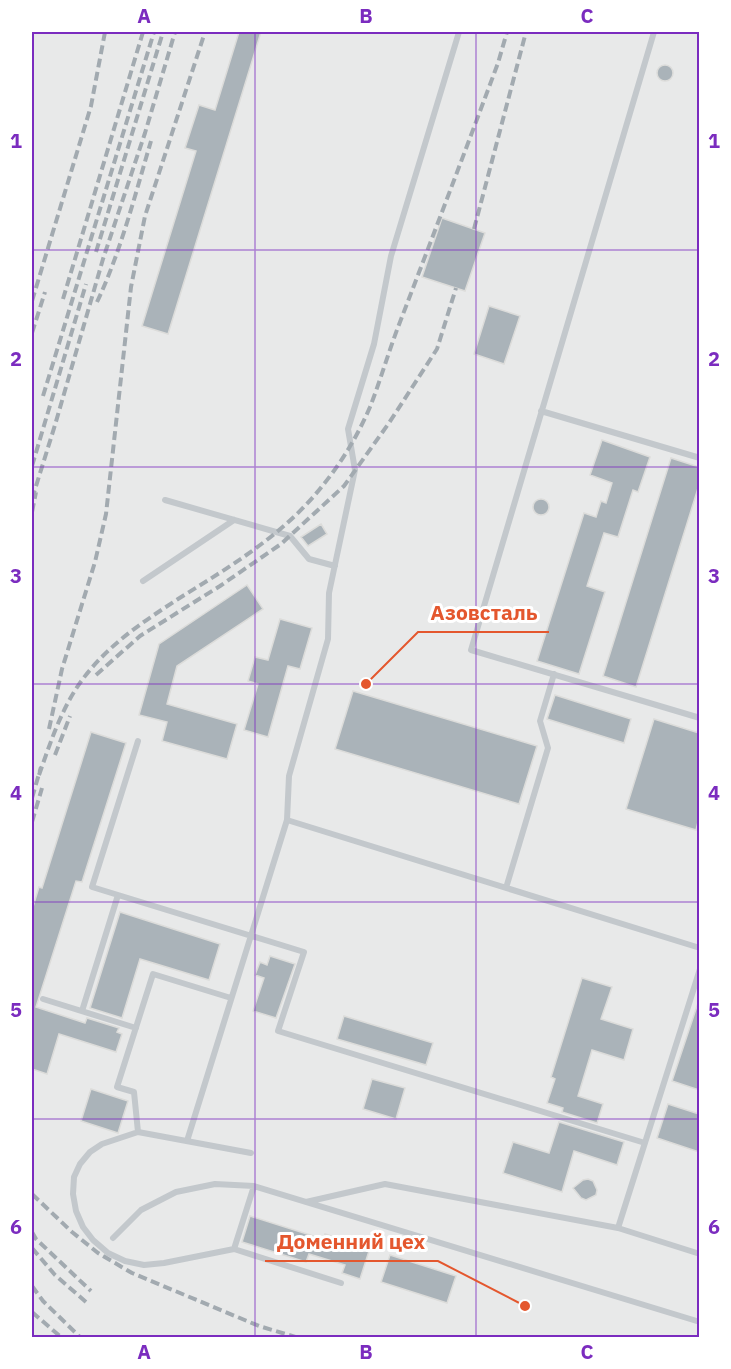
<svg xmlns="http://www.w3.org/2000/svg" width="731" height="1369" font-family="'IBM Plex Sans',sans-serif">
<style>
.built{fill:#e8e9e9}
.building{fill:#aab3b9;stroke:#dcdcda;stroke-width:1.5}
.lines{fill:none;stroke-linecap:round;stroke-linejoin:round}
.service{stroke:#c3c8cc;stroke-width:6}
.rail{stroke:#a2aab0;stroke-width:4;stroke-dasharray:9 4.5;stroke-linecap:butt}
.grid{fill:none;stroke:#7b2cbf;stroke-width:1.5;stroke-opacity:0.55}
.leader{fill:none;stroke:#e4572e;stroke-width:2}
.callout-dot{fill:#e4572e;stroke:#fff;stroke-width:2}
.callout-label{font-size:21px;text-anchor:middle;font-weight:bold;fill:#e4572e;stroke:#fff;stroke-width:6;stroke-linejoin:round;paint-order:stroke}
.neatline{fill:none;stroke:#7b2cbf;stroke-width:2}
.grid-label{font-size:20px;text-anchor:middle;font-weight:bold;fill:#7b2cbf}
</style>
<rect width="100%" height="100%" fill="#fafaf8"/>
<path class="built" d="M 32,32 L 699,32 L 699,1337 L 32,1337 Z"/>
<path class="building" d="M 239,32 L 261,32 L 168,334 L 142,326 L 196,151 L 185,148 L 199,105 L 215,110 Z
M657 73a8 8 0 1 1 16 0a8 8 0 1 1-16 0Z
M 442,218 L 485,233 L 465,291 L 422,277 Z
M 489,306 L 520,316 L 504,364 L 474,354 Z
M 602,440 L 650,457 L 638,492 L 633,490 L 618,537 L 604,533 L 587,586 L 605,592 L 579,674 L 537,661 L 584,513 L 596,517 L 601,501 L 606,503 L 612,483 L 590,475 Z
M 671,458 L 699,467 L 699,485 L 636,687 L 603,676 Z
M533 507a8 8 0 1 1 16 0a8 8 0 1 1-16 0Z
M 321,524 L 327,534 L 308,546 L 301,537 Z
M 247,585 L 263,609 L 177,666 L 167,704 L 237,724 L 227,759 L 162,741 L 167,722 L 139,715 L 159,644 Z
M 280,619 L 312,628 L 300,669 L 288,666 L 268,737 L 244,730 L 258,684 L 248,681 L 255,657 L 268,660 Z
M 353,691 L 537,746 L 519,804 L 335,749 Z
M 555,695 L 631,719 L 624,743 L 547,719 Z
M 654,719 L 699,733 L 699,818 L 696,830 L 626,809 Z
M 91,732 L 126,743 L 82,882 L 76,881 L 36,1007 L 85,1023 L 87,1018 L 119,1028 L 117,1032 L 122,1034 L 116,1052 L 59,1034 L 47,1074 L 32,1069 L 32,910 L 39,887 L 42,888 Z
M 120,912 L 220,944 L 209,980 L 140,959 L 122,1018 L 90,1008 Z
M 270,956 L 295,964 L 276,1018 L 253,1011 L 264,978 L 255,975 L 260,962 L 267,965 Z
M 582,978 L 612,987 L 601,1019 L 633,1029 L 624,1060 L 592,1050 L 578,1096 L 603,1104 L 597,1123 L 562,1112 L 563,1108 L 547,1103 L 555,1079 L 551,1077 Z
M 698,1003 L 699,1003 L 699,1090 L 672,1081 Z
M 344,1016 L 433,1043 L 426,1065 L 337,1039 Z
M 372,1079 L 405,1088 L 396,1119 L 363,1109 Z
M 91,1089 L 128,1101 L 118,1133 L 81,1121 Z
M 668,1104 L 699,1114 L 699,1152 L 657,1138 Z
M 559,1122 L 624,1142 L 617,1165 L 574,1151 L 562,1192 L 503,1173 L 513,1142 L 549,1153 Z
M 588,1179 L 593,1181 L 597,1190 L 596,1195 L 586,1200 L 581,1198 L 573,1188 L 583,1180 Z
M 250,1216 L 323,1239 L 325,1234 L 370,1248 L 360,1279 L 342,1273 L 345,1265 L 309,1254 L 306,1262 L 242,1242 Z
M 390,1255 L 456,1276 L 447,1303 L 381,1282 Z"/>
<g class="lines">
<path class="service" d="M 654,32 L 471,650 L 700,718
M 541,411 L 700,458
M 165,500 L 290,536 L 309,559 L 335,566
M 143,581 L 234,520
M 138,741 L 92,887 L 304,952 L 278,1031 L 645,1143
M 287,820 L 700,948
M 506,888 L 548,748 L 540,721 L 554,674
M 43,999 L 136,1028
M 82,1011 L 118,895
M 138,1132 L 134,1092 L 117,1087 L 153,974 L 231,998
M 187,1141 L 287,820 L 289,776 L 328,639 L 329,593 L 355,470 L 348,429 L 374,344 L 391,256 L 459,32
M 251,1153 L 138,1132 L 102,1144 L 90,1152 L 80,1164 L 74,1177 L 73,1194 L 76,1211 L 83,1227 L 93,1240 L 108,1253 L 125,1261 L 144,1265 L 164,1263 L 234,1249 L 341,1283
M 306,1202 L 385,1184 L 618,1228 L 700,1254
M 618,1228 L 700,969
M 113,1238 L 141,1210 L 176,1192 L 215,1184 L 254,1186 L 700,1322
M 234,1249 L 254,1186"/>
<path class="rail" d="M 474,229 L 526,32
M 96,252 L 163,32
M 63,299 L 143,32
M 32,301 L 91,106 L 105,32
M 97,302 C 121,251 135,195 151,141
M 32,333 L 45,292
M 43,396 L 154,32
M 32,466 L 86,284
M 32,499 L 55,425 L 103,259 L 145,133 L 175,32
M 32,512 L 36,492
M 96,675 L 140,636 L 220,586 L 281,544 L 344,486 L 389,423 L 437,349 L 456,288
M 49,729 L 62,669 L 95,562 L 106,514 L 131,287 L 145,216 L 205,32
M 55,755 L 70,716
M 39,775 C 52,738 64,700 90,670 C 115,640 146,620 178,599 C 231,566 285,534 323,485 C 342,462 358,435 370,407 C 381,379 389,350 400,322 C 433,236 466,149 498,63 L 507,32
M 32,798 L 41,767
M 32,822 L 42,788
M 32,1194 L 72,1232 L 98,1253 L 132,1273 L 259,1326 L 299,1338
M 32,1232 L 36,1239 L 91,1291
M 32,1248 L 55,1275 L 86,1302
M 32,1286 L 43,1301 L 81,1338
M 32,1312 L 62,1338"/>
</g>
<path class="grid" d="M 255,32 L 255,1338M 476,32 L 476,1338M 32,250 L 700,250M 32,467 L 700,467M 32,684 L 700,684M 32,902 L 700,902M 32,1119 L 700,1119"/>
<path class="leader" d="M366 684L418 632H549M525 1306L438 1261H265"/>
<g class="callout-dot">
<circle cx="366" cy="684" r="6"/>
<circle cx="525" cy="1306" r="6"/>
</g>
<g class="callout-label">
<text x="484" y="620">Азовсталь</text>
<text x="351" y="1249">Доменний цех</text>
</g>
<rect width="731" height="1369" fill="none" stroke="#ffffff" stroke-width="66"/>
<rect x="33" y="33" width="665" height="1303" class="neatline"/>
<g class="grid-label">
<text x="144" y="23">A</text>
<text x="366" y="23">B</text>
<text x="587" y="23">C</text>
<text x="16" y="148">1</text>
<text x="714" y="148">1</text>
<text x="16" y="366">2</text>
<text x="714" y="366">2</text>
<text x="16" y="583">3</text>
<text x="714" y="583">3</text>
<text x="16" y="800">4</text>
<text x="714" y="800">4</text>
<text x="16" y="1017">5</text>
<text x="714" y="1017">5</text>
<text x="16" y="1234">6</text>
<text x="714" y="1234">6</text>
<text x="144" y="1359">A</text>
<text x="366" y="1359">B</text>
<text x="587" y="1359">C</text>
</g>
</svg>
